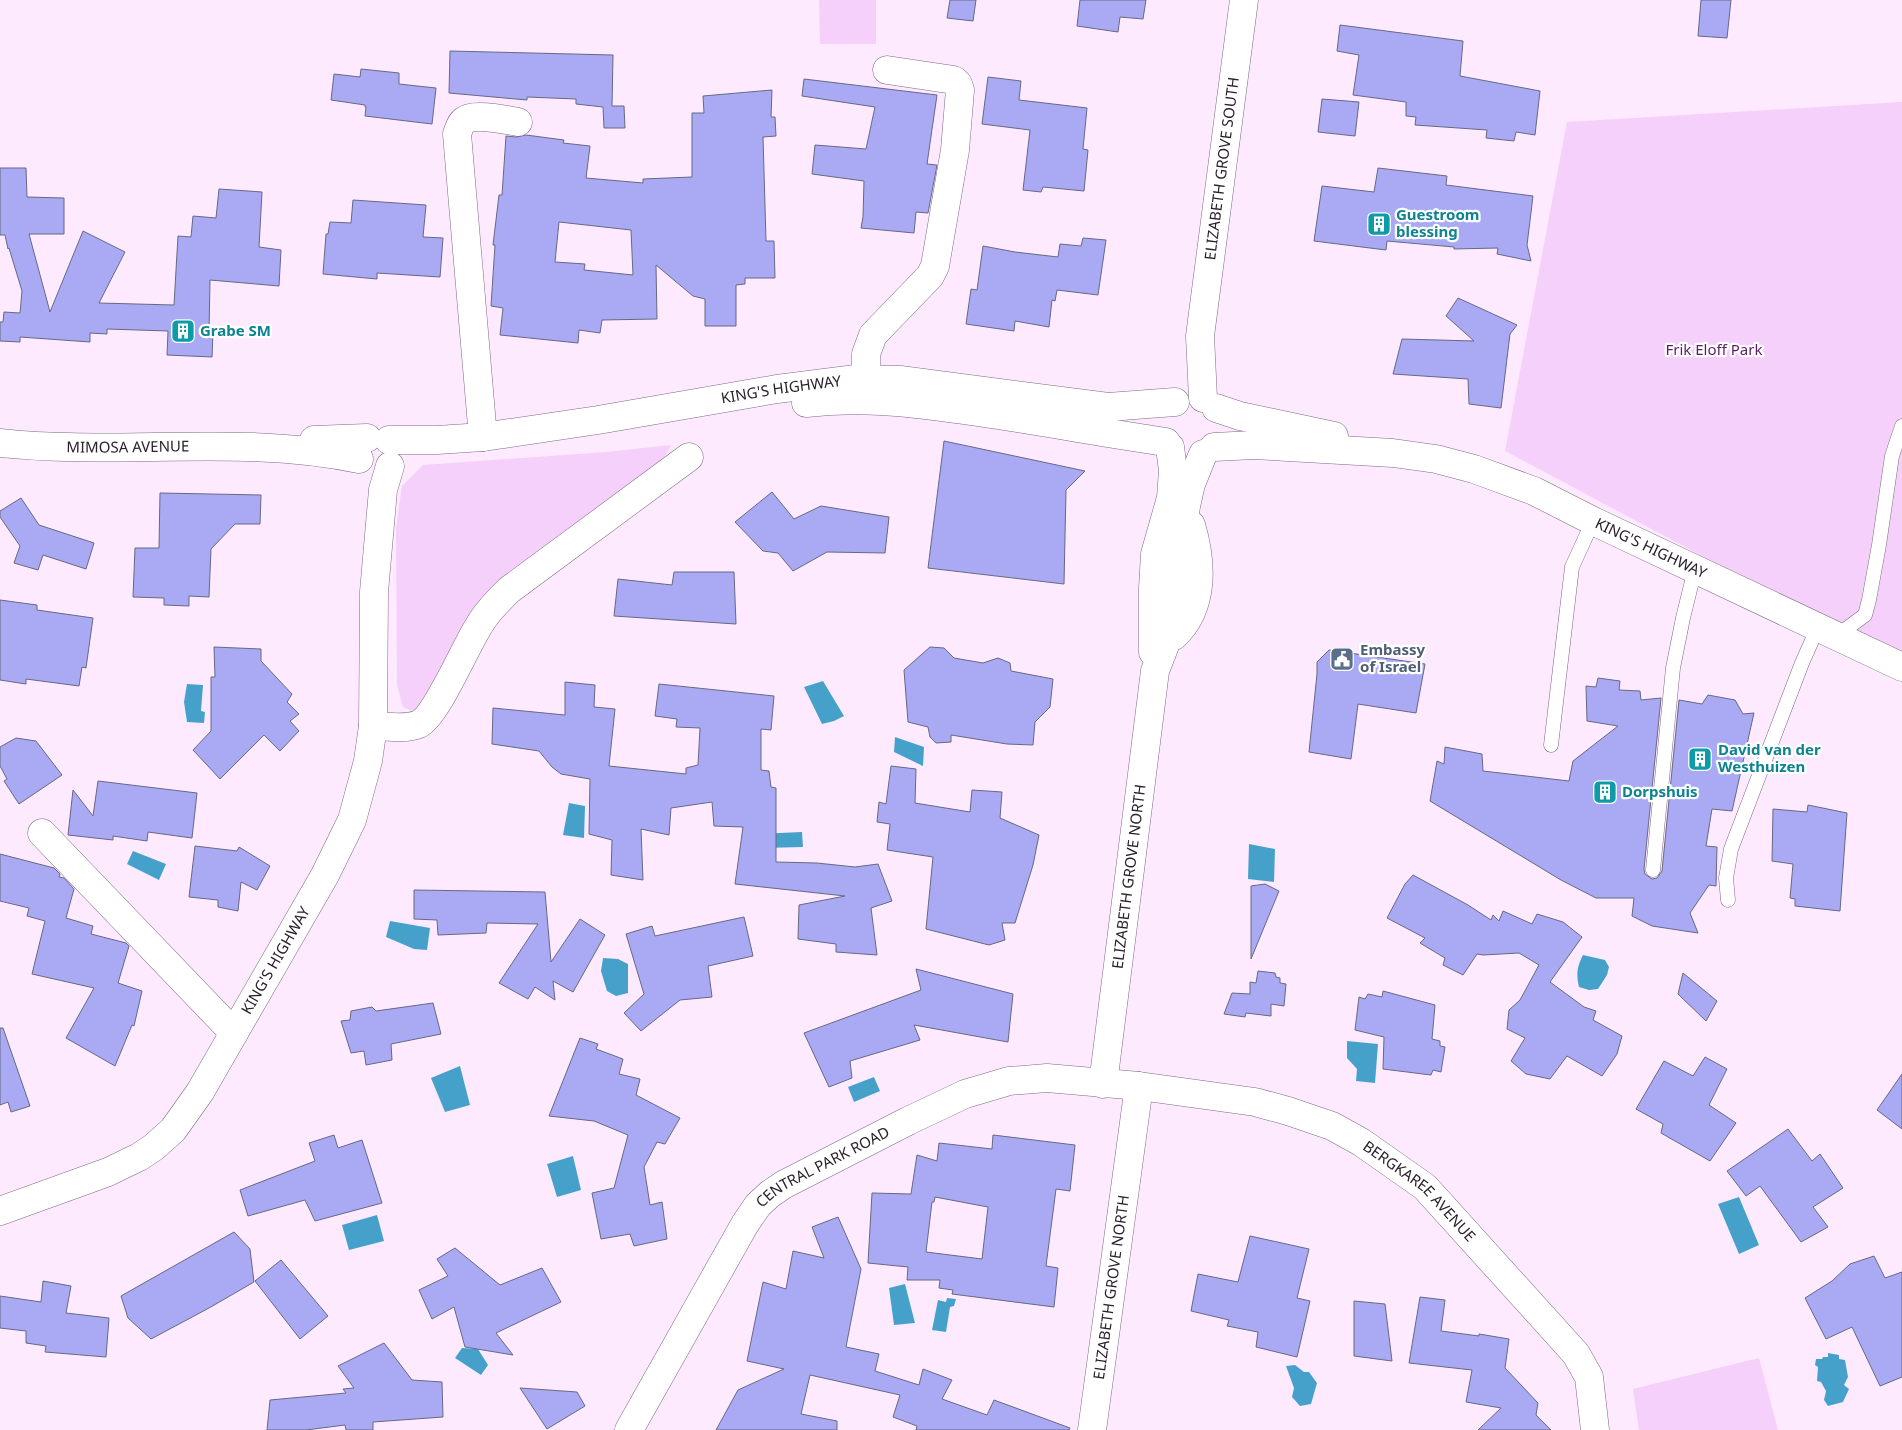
<svg xmlns="http://www.w3.org/2000/svg" width="1902" height="1430" font-family="'Noto Sans',sans-serif">
<style>
.green{fill:#f5d0fa}
.water{fill:#46a1ca}
.building{fill:#a9aaf3;stroke:#676883;fill-rule:evenodd}
.lines{fill:none;stroke-linecap:round;stroke-linejoin:round}
.lane-casing{stroke:#7e6a80;stroke-width:15}
.street-casing{stroke:#7e6a80;stroke-width:29}
.lane{stroke:#fff;stroke-width:14}
.street{stroke:#fff;stroke-width:28}
.labels{text-anchor:middle;stroke-width:4.5;stroke-linejoin:round;paint-order:stroke}
.street-label{font-size:15px;fill:#2a222b;stroke:#fff}
.culture-label{font-size:15px;font-weight:bold;fill:#0d838f;stroke:#fff;text-anchor:start}
.park-label{font-size:15px;fill:#5d1c66;stroke:#fff}
.service-label{font-size:15px;font-weight:bold;fill:#4e5e75;stroke:#fff;text-anchor:start}
</style>
<rect width="100%" height="100%" fill="#fdeaff"/>
<path class="green" d="M 819,0 L 876,0 L 876,44 L 820,44 Z
M 1902,102 L 1902,654 L 1736,574 L 1505,451 L 1567,122 Z
M 671,445 L 661,463 L 510,582 L 417,713 L 403,707 L 397,685 L 396,528 L 402,486 L 423,465 L 606,452 Z
M 1759,1358 L 1778,1430 L 1639,1430 L 1633,1389 Z"/>
<path class="water" d="M 823,681 L 844,716 L 834,721 L 822,724 L 804,687 Z
M 187,684 L 203,685 L 201,711 L 205,712 L 204,723 L 187,722 L 184,702 Z
M 895,737 L 924,747 L 923,766 L 894,752 Z
M 569,803 L 585,806 L 584,838 L 563,835 Z
M 802,832 L 803,847 L 758,848 L 759,834 Z
M 1249,844 L 1275,849 L 1274,882 L 1248,879 Z
M 133,851 L 166,864 L 159,880 L 127,864 Z
M 390,921 L 430,928 L 427,950 L 414,949 L 386,937 Z
M 1583,955 L 1605,960 L 1609,967 L 1607,975 L 1598,989 L 1589,990 L 1579,987 C 1576,974 1577,967 1583,955 Z
M 603,958 L 618,959 L 628,964 L 628,993 L 616,996 L 607,991 L 601,971 Z
M 1347,1041 L 1378,1044 L 1375,1083 L 1356,1081 L 1357,1069 L 1347,1058 Z
M 460,1066 L 470,1105 L 445,1112 L 431,1078 Z
M 874,1077 L 880,1091 L 854,1102 L 848,1087 Z
M 573,1156 L 581,1190 L 557,1197 L 547,1164 Z
M 1739,1197 L 1759,1245 L 1739,1254 L 1718,1204 Z
M 377,1215 L 384,1241 L 349,1250 L 342,1225 Z
M 905,1284 L 915,1323 L 894,1325 L 889,1288 Z
M 947,1298 L 956,1299 L 954,1306 L 950,1307 L 946,1332 L 932,1330 L 938,1300 L 946,1302 Z
M 462,1348 L 478,1349 L 488,1365 L 481,1375 L 455,1358 Z
M 1828,1353 L 1839,1355 L 1839,1359 L 1845,1360 L 1848,1377 L 1844,1385 L 1849,1389 L 1843,1402 L 1828,1406 L 1824,1400 L 1826,1391 L 1821,1382 L 1817,1381 L 1818,1367 L 1815,1365 L 1816,1359 L 1822,1359 L 1823,1357 L 1828,1357 Z
M 1295,1365 L 1304,1372 L 1309,1372 L 1317,1383 L 1311,1404 L 1300,1406 L 1292,1397 L 1294,1388 L 1286,1366 Z"/>
<path class="building" d="M 950,0 L 976,0 L 973,21 L 947,18 Z
M 1080,0 L 1146,0 L 1143,19 L 1120,17 L 1118,32 L 1077,26 Z
M 1701,0 L 1731,0 L 1727,38 L 1698,36 Z
M 1340,25 L 1463,41 L 1460,76 L 1540,91 L 1535,135 L 1516,132 L 1514,141 L 1486,138 L 1487,130 L 1415,125 L 1416,117 L 1406,116 L 1406,102 L 1353,95 L 1359,55 L 1337,51 Z
M 450,51 L 613,55 L 612,106 L 624,106 L 625,128 L 604,128 L 603,107 L 576,104 L 576,99 L 527,97 L 527,100 L 449,93 Z
M 361,69 L 399,73 L 399,84 L 436,88 L 432,124 L 365,116 L 366,107 L 365,107 L 365,105 L 331,100 L 334,74 L 360,77 Z
M 988,77 L 1021,81 L 1019,100 L 1087,108 L 1083,149 L 1088,150 L 1084,191 L 1043,187 L 1041,192 L 1023,190 L 1030,130 L 982,124 Z
M 804,79 L 937,95 L 927,164 L 937,165 L 928,213 L 916,212 L 914,233 L 861,228 L 863,217 L 864,181 L 812,174 L 815,145 L 866,149 L 875,107 L 802,96 Z
M 772,90 L 771,117 L 775,117 L 776,136 L 763,137 L 766,241 L 774,241 L 775,278 L 745,278 L 745,284 L 736,285 L 736,326 L 705,326 L 705,299 L 693,296 L 656,265 L 657,319 L 602,320 L 600,333 L 579,330 L 578,343 L 500,335 L 503,308 L 491,306 L 495,245 L 493,245 L 499,195 L 502,195 L 506,136 L 516,137 L 526,135 L 564,140 L 563,143 L 590,146 L 586,178 L 643,183 L 643,179 L 692,177 L 692,113 L 704,113 L 703,96 ZM 559,222 L 631,230 L 633,275 L 584,270 L 585,264 L 555,262 Z
M 1322,99 L 1359,102 L 1355,136 L 1318,132 Z
M 0,168 L 26,168 L 27,197 L 64,198 L 64,234 L 29,234 L 50,312 L 83,231 L 125,252 L 99,303 L 174,305 L 178,236 L 191,237 L 193,216 L 216,218 L 219,189 L 262,192 L 259,247 L 281,250 L 279,286 L 210,280 L 209,332 L 213,332 L 212,357 L 167,355 L 168,331 L 107,329 L 107,334 L 90,333 L 90,342 L 20,337 L 20,342 L 0,341 L 0,322 L 3,322 L 4,312 L 20,313 L 22,291 L 9,248 L 8,249 L 5,235 L 0,235 Z
M 1378,168 L 1447,176 L 1446,185 L 1533,196 L 1527,245 L 1531,261 L 1497,254 L 1498,248 L 1454,249 L 1454,247 L 1387,241 L 1386,250 L 1314,241 L 1322,186 L 1374,192 Z
M 353,200 L 426,205 L 423,237 L 443,238 L 440,277 L 377,273 L 377,279 L 323,274 L 326,234 L 328,234 L 330,222 L 351,223 Z
M 1083,238 L 1106,240 L 1098,295 L 1057,290 L 1055,301 L 1052,300 L 1049,327 L 1015,321 L 1014,331 L 966,324 L 971,289 L 977,290 L 983,246 L 1015,252 L 1058,257 L 1060,244 L 1081,246 Z
M 1458,298 L 1517,325 L 1510,334 L 1501,408 L 1469,404 L 1468,379 L 1393,374 L 1402,339 L 1474,341 L 1446,316 Z
M 944,441 L 1085,471 L 1066,490 L 1064,584 L 928,568 Z
M 772,492 L 794,519 L 821,506 L 889,517 L 885,553 L 827,552 L 793,571 L 778,553 L 763,551 L 735,522 Z
M 160,493 L 261,495 L 260,524 L 235,524 L 211,549 L 209,597 L 189,596 L 189,606 L 164,605 L 164,598 L 133,597 L 135,548 L 159,548 Z
M 21,498 L 39,525 L 94,543 L 86,569 L 43,555 L 38,570 L 14,563 L 20,546 L 0,517 L 0,511 Z
M 674,572 L 734,572 L 736,624 L 614,616 L 618,579 L 672,585 Z
M 0,600 L 37,605 L 37,610 L 93,618 L 86,668 L 82,667 L 79,686 L 26,679 L 26,684 L 0,680 Z
M 214,647 L 261,649 L 261,661 L 292,694 L 287,702 L 299,714 L 290,721 L 299,731 L 280,751 L 264,735 L 220,779 L 193,750 L 211,731 L 211,677 L 215,677 Z
M 930,647 L 944,648 L 954,658 L 983,663 L 998,658 L 1010,663 L 1011,671 L 1053,679 L 1050,707 L 1035,722 L 1033,745 L 1007,744 L 951,735 L 951,742 L 936,743 L 930,737 L 928,727 L 908,722 L 904,670 Z
M 1329,650 L 1425,664 L 1416,713 L 1358,704 L 1351,759 L 1309,752 L 1317,674 L 1317,662 Z
M 1598,678 L 1620,681 L 1619,690 L 1640,691 L 1641,700 L 1661,698 L 1644,869 L 1645,874 L 1652,879 L 1657,878 L 1662,871 L 1679,700 L 1702,704 L 1708,695 L 1735,700 L 1743,714 L 1754,713 L 1732,811 L 1712,809 L 1706,846 L 1717,847 L 1716,886 L 1709,885 L 1690,913 L 1698,933 L 1652,926 L 1632,916 L 1634,898 L 1596,898 L 1561,880 L 1430,801 L 1437,761 L 1444,764 L 1445,747 L 1482,754 L 1483,771 L 1569,781 L 1573,761 L 1618,726 L 1587,721 L 1586,686 L 1596,687 Z
M 565,682 L 595,685 L 594,707 L 615,709 L 609,766 L 686,774 L 686,768 L 698,765 L 700,728 L 676,727 L 677,719 L 655,716 L 659,684 L 774,696 L 771,730 L 761,729 L 761,770 L 769,771 L 771,787 L 776,788 L 776,862 L 817,863 L 855,867 L 878,864 L 892,901 L 871,908 L 877,955 L 836,952 L 836,944 L 798,939 L 799,905 L 845,896 L 735,884 L 743,827 L 714,826 L 712,802 L 671,808 L 669,835 L 641,829 L 643,880 L 611,875 L 612,840 L 589,834 L 590,779 L 561,774 L 552,767 L 539,751 L 492,744 L 493,708 L 565,715 Z
M 16,738 L 36,741 L 62,775 L 19,804 L 4,781 L 7,779 L 0,766 L 0,747 Z
M 891,766 L 916,769 L 915,803 L 970,812 L 972,790 L 1002,792 L 1000,818 L 1039,835 L 1033,865 L 1015,923 L 1002,923 L 1005,940 L 989,945 L 926,929 L 933,857 L 887,850 L 890,824 L 877,822 L 879,802 L 886,804 Z
M 98,781 L 197,793 L 192,838 L 148,832 L 147,841 L 113,836 L 113,840 L 68,835 L 73,790 L 93,816 Z
M 1808,805 L 1847,813 L 1840,911 L 1795,906 L 1795,899 L 1790,898 L 1793,864 L 1772,861 L 1773,809 L 1807,812 Z
M 195,846 L 237,851 L 239,847 L 270,866 L 257,890 L 241,882 L 238,911 L 218,907 L 218,900 L 189,897 Z
M 0,854 L 54,868 L 60,874 L 59,877 L 64,878 L 74,889 L 66,918 L 93,926 L 91,934 L 126,943 L 129,946 L 118,983 L 142,991 L 134,1026 L 132,1025 L 115,1066 L 66,1038 L 94,988 L 32,974 L 45,921 L 27,916 L 29,908 L 0,901 Z
M 1413,875 L 1468,905 L 1491,920 L 1493,915 L 1499,921 L 1503,911 L 1532,924 L 1537,914 L 1563,922 L 1582,937 L 1550,982 L 1584,1007 L 1596,1011 L 1593,1020 L 1622,1036 L 1617,1054 L 1602,1076 L 1567,1056 L 1550,1079 L 1526,1074 L 1511,1061 L 1525,1038 L 1507,1029 L 1509,1010 L 1520,1000 L 1539,965 L 1519,953 L 1483,955 L 1477,954 L 1463,975 L 1443,965 L 1445,958 L 1420,943 L 1425,938 L 1387,918 L 1405,884 Z
M 1265,884 L 1279,891 L 1251,959 L 1251,886 Z
M 414,890 L 545,892 L 551,962 L 580,919 L 605,935 L 573,992 L 553,981 L 555,1000 L 535,987 L 528,999 L 499,983 L 538,924 L 487,923 L 486,933 L 438,935 L 437,920 L 414,919 Z
M 744,917 L 753,956 L 708,966 L 712,997 L 680,1000 L 641,1031 L 624,1013 L 644,994 L 626,934 L 652,926 L 655,936 Z
M 916,969 L 1013,994 L 1008,1042 L 914,1025 L 920,1040 L 850,1061 L 852,1078 L 829,1087 L 804,1033 L 921,990 Z
M 1258,971 L 1275,973 L 1276,977 L 1280,978 L 1280,983 L 1286,984 L 1284,1006 L 1271,1004 L 1271,1016 L 1246,1013 L 1245,1017 L 1224,1014 L 1232,993 L 1250,994 L 1250,982 L 1256,983 Z
M 1683,973 L 1717,1001 L 1706,1021 L 1678,994 Z
M 1383,991 L 1435,1005 L 1432,1039 L 1440,1041 L 1440,1046 L 1445,1047 L 1441,1072 L 1433,1070 L 1431,1075 L 1383,1069 L 1384,1037 L 1355,1030 L 1359,997 L 1365,999 L 1368,994 L 1382,997 Z
M 433,1003 L 441,1034 L 391,1044 L 392,1060 L 366,1065 L 364,1051 L 351,1053 L 341,1021 L 350,1020 L 351,1011 L 372,1007 L 376,1011 Z
M 0,1028 L 3,1028 L 30,1106 L 11,1112 L 8,1102 L 0,1105 Z
M 580,1038 L 598,1044 L 596,1049 L 623,1059 L 619,1074 L 640,1079 L 636,1095 L 680,1118 L 665,1144 L 657,1142 L 644,1167 L 650,1205 L 662,1202 L 667,1239 L 634,1246 L 630,1234 L 601,1239 L 592,1193 L 614,1188 L 628,1135 L 594,1121 L 549,1116 Z
M 1705,1057 L 1727,1069 L 1709,1105 L 1736,1123 L 1710,1161 L 1661,1133 L 1663,1124 L 1636,1109 L 1664,1061 L 1693,1076 Z
M 1902,1074 L 1902,1129 L 1877,1110 Z
M 1788,1129 L 1812,1161 L 1820,1154 L 1843,1188 L 1813,1207 L 1828,1227 L 1801,1242 L 1760,1186 L 1746,1196 L 1727,1171 Z
M 334,1135 L 338,1148 L 362,1140 L 382,1203 L 315,1221 L 305,1200 L 248,1216 L 240,1190 L 315,1161 L 309,1143 Z
M 993,1135 L 1075,1145 L 1070,1191 L 1056,1189 L 1046,1266 L 1058,1268 L 1054,1307 L 952,1294 L 953,1290 L 939,1288 L 940,1280 L 907,1280 L 908,1267 L 868,1263 L 872,1193 L 911,1194 L 917,1155 L 937,1161 L 939,1143 L 992,1149 ZM 935,1197 L 988,1207 L 982,1259 L 926,1252 L 932,1202 L 934,1202 Z
M 838,1217 L 861,1269 L 846,1347 L 879,1354 L 875,1371 L 919,1385 L 923,1369 L 952,1380 L 942,1399 L 987,1415 L 994,1400 L 1070,1428 L 1069,1430 L 916,1430 L 917,1426 L 893,1417 L 900,1395 L 810,1375 L 801,1414 L 837,1421 L 837,1430 L 716,1430 L 738,1390 L 784,1369 L 747,1361 L 763,1282 L 786,1289 L 793,1251 L 824,1258 L 812,1227 Z
M 234,1232 L 250,1249 L 254,1282 L 209,1308 L 151,1339 L 128,1318 L 121,1296 Z
M 1250,1236 L 1309,1249 L 1297,1298 L 1310,1301 L 1297,1357 L 1256,1347 L 1258,1332 L 1227,1326 L 1229,1320 L 1191,1311 L 1198,1274 L 1238,1282 Z
M 455,1248 L 500,1285 L 542,1268 L 561,1302 L 496,1333 L 513,1355 L 465,1347 L 454,1307 L 432,1319 L 419,1290 L 448,1276 L 437,1259 Z
M 1874,1256 L 1885,1278 L 1902,1272 L 1902,1377 L 1880,1386 L 1852,1327 L 1826,1339 L 1805,1298 L 1832,1281 L 1850,1264 Z
M 281,1260 L 328,1316 L 300,1339 L 255,1281 Z
M 43,1281 L 71,1286 L 66,1313 L 109,1318 L 106,1357 L 45,1352 L 46,1346 L 26,1343 L 26,1331 L 0,1328 L 0,1296 L 41,1302 Z
M 1420,1297 L 1445,1300 L 1441,1331 L 1479,1336 L 1479,1334 L 1509,1339 L 1505,1368 L 1538,1403 L 1536,1415 L 1551,1430 L 1478,1430 L 1501,1408 L 1466,1402 L 1472,1370 L 1409,1363 Z
M 1354,1301 L 1385,1304 L 1392,1361 L 1354,1356 Z
M 384,1343 L 412,1380 L 442,1382 L 443,1417 L 373,1422 L 373,1430 L 346,1430 L 345,1425 L 306,1430 L 267,1430 L 270,1400 L 346,1393 L 343,1389 L 354,1388 L 338,1366 Z
M 520,1388 L 577,1392 L 585,1406 L 547,1429 Z"/>
<g class="lines">
<g class="lane-casing">
<path id="lane" d="M 1838,635 L 1865,615 L 1869,600 L 1879,545 L 1892,456 L 1902,426
M 1551,745 L 1572,567 L 1593,521
M 1653,870 L 1673,668 L 1683,618 L 1695,569
M 1728,900 L 1726,878 L 1731,849 L 1802,663 L 1818,627"/>
</g>
<g class="street-casing">
<g id="street">
<path d="M 866,398 L 866,354 L 873,335 L 930,276 L 935,266 L 955,150 L 960,90 L 958,84 L 954,80 L 887,70"/>
<path id="s1" d="M 1203,398 L 1200,336 L 1244,0"/>
<path d="M 806,403 C 857,397 905,402 955,409 C 1026,418 1096,432 1166,442"/>
<path d="M 1216,408 L 1240,416 L 1334,436"/>
<path d="M 483,437 L 457,134 C 459,129 460,123 465,120 C 474,113 506,120 518,122"/>
<path d="M 314,440 L 367,438"/>
<path id="s2" d="M 389,440 L 437,440 L 483,437 L 598,420 L 777,389 L 856,379 L 900,380 L 1108,407 L 1175,402"/>
<path id="s3" d="M 0,443 C 119,456 241,434 359,459"/>
<path id="s4" d="M 1214,447 L 1254,445 L 1393,453 L 1436,459 L 1474,469 L 1534,491 L 1593,521 L 1902,667"/>
<path d="M 1174,636 C 1205,607 1202,562 1191,525"/>
<path d="M 1153,652 L 1153,588 L 1155,554 L 1171,498 L 1173,471 L 1170,447"/>
<path d="M 373,726 C 387,726 405,730 419,724 C 436,716 465,648 477,629 C 485,614 497,602 509,590 L 689,457"/>
<path d="M 42,833 L 234,1033"/>
<path id="s5" d="M 1103,1084 L 1155,671 L 1165,645 L 1173,609 L 1186,506 L 1191,484 L 1203,454"/>
<path id="s6" d="M 0,1211 L 108,1172 L 139,1157 L 154,1147 L 173,1130 L 200,1092 L 325,875 L 352,820 L 368,761 L 373,726 L 374,592 L 383,490 L 390,466"/>
<path id="s7" d="M 629,1430 L 745,1224 L 758,1205 L 770,1194 L 783,1185 L 908,1121 L 965,1094 L 1009,1081 L 1047,1078 L 1139,1086 L 1255,1102 L 1288,1111 L 1332,1126 L 1361,1142 L 1425,1187 L 1576,1354 L 1589,1377 L 1595,1430"/>
<path id="s8" d="M 1092,1430 L 1139,1086"/>
</g>
</g>
<use href="#lane" class="lane"/>
<use href="#street" class="street"/>
</g>
<defs>
<g id="building-square" transform="scale(1.25)"><rect x="-9" y="-9" width="18" height="18" rx="4" fill="#0f9aa8" stroke="#fff"/><path d="M-4-6H4V6H1V3H-1V6H-4ZM-2.5-4.3h1.7v1.8h-1.7ZM.8-4.3h1.7v1.8H.8ZM-2.5-1h1.7V.8h-1.7ZM.8-1h1.7V.8H.8Z" fill="#fff"/></g>
<g id="civic-square" transform="scale(1.25)"><rect x="-9" y="-9" width="18" height="18" rx="4" fill="#5c6f8a" stroke="#fff"/><path d="M-.6-6.5H3V-4.5H.6V-3L4-1V1h2V6H-6V1h2V-1L-.6-3ZM-1.2 2.5V6h2.4V2.5Z" fill="#fff"/></g>
</defs>
<g fill-rule="evenodd">
<use href="#building-square" x="1379" y="224"/>
<use href="#building-square" x="183" y="331"/>
<use href="#civic-square" x="1342" y="659"/>
<use href="#building-square" x="1700" y="759"/>
<use href="#building-square" x="1605" y="792"/>
</g>
<g class="labels">
<g class="street-label">
<text dy="5" stroke="none"><textPath href="#s1" startOffset="231">ELIZABETH GROVE SOUTH</textPath></text>
<text dy="5" stroke="none"><textPath href="#s2" startOffset="396">KING'S HIGHWAY</textPath></text>
<text dy="5" stroke="none"><textPath href="#s3" startOffset="128">MIMOSA AVENUE</textPath></text>
<text dy="5" stroke="none"><textPath href="#s4" startOffset="456">KING'S HIGHWAY</textPath></text>
<text dy="5" stroke="none"><textPath href="#s5" startOffset="209">ELIZABETH GROVE NORTH</textPath></text>
<text dy="5" stroke="none"><textPath href="#s6" startOffset="391">KING'S HIGHWAY</textPath></text>
<text dy="5" stroke="none"><textPath href="#s7" startOffset="335">CENTRAL PARK ROAD</textPath></text>
<text dy="5" stroke="none"><textPath href="#s7" startOffset="979">BERGKAREE AVENUE</textPath></text>
<text dy="5" stroke="none"><textPath href="#s8" startOffset="144">ELIZABETH GROVE NORTH</textPath></text>
</g>
<g class="culture-label">
<text x="1396" y="220">Guestroom<tspan x="1396" dy="17">blessing</tspan></text>
<text x="200" y="336">Grabe SM</text>
<text x="1718" y="755">David van der<tspan x="1718" dy="17">Westhuizen</tspan></text>
<text x="1622" y="797">Dorpshuis</text>
</g>
<g class="park-label">
<text x="1714" y="355">Frik Eloff Park</text>
</g>
<g class="service-label">
<text x="1360" y="655">Embassy<tspan x="1360" dy="17">of Israel</tspan></text>
</g>
</g>
</svg>
